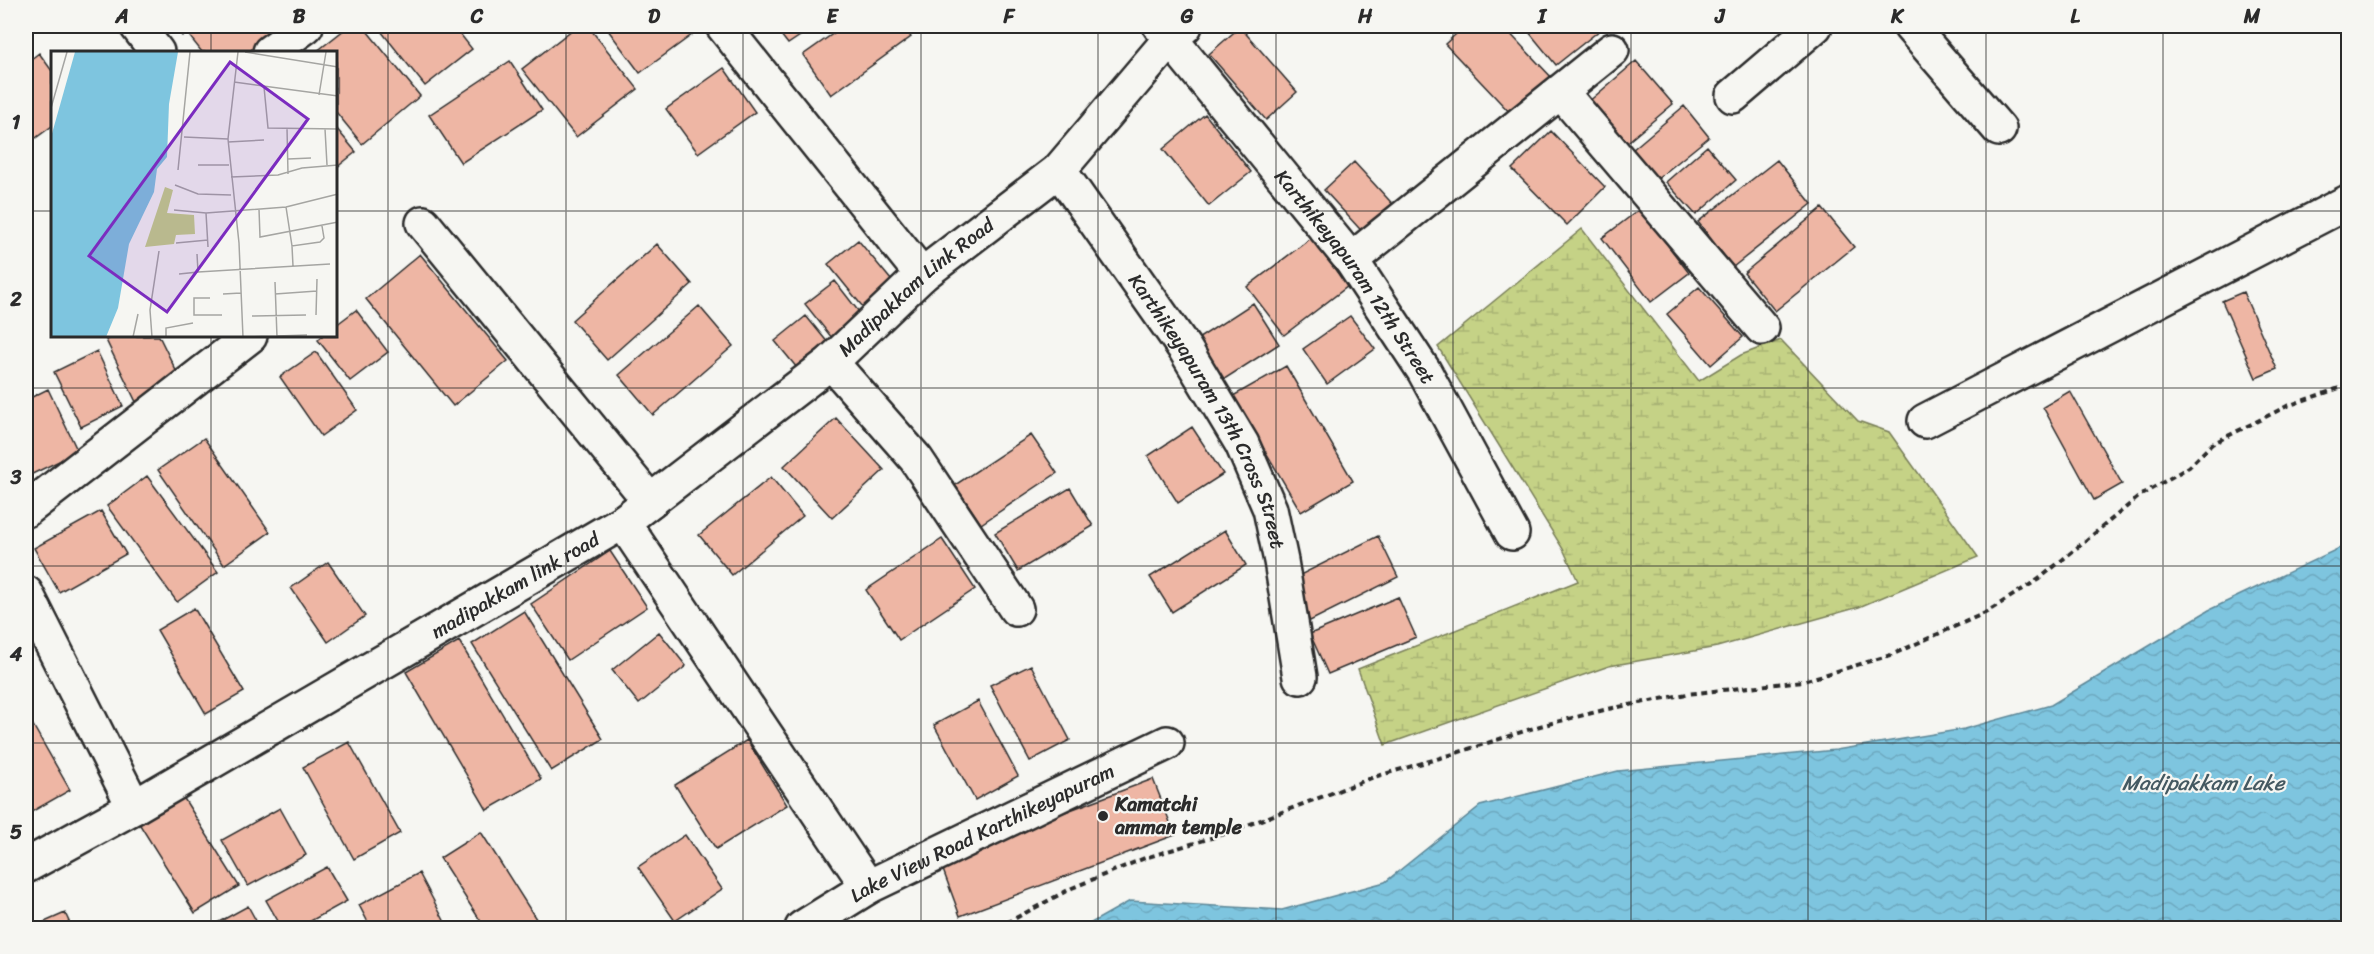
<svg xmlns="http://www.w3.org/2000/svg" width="2374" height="954" font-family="Sriracha,sans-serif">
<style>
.wetland{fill:url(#wetland-marsh);stroke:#787e58;stroke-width:1.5}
.water{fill:url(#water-waves);stroke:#5d8797;stroke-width:1.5}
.building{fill:#eeb6a4;stroke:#2b2b2b;stroke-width:1.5}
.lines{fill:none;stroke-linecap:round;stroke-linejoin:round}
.street-casing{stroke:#2b2b2b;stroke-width:38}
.path{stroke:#2b2b2b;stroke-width:4;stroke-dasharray:6 4.5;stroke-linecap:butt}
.street{stroke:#f6f6f2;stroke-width:33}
.grid{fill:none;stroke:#2b2b2b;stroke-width:1.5;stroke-opacity:0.55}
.poi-dot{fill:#2b2b2b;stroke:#f6f6f2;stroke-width:2}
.labels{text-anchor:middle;stroke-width:4.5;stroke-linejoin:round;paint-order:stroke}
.street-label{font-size:20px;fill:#2b2b2b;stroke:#f6f6f2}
.poi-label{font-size:20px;font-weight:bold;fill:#2b2b2b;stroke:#f6f6f2;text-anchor:start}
.water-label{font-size:21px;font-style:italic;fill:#445961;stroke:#f6f6f2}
.inset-road{fill:none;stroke:#a5a5a2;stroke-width:1.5}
.view{fill:#7b2cbf;fill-opacity:0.15;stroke:#7b2cbf;stroke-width:3}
.inset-edge{fill:none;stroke:#2b2b2b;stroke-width:3}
.neatline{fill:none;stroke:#2b2b2b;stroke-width:2}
.grid-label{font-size:20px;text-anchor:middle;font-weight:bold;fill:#2b2b2b}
</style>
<defs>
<pattern id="wetland-marsh" width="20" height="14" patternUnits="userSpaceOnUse" patternTransform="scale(1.5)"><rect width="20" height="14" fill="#c5d286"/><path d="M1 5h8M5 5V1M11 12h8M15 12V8" fill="none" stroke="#a9b474"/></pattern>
<pattern id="water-waves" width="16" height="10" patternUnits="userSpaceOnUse" patternTransform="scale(1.5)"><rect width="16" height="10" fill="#7ec5df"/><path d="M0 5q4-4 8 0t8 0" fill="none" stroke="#6da9c0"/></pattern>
</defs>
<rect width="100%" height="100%" fill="#f6f6f2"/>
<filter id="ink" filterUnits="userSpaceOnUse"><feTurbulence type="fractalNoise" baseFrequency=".0167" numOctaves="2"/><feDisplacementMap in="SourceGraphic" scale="12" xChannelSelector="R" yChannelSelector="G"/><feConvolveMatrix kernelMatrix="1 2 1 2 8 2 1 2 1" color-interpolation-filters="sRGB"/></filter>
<g filter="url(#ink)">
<path class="wetland" d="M 1582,229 L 1699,381 L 1741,355 L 1781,340 L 1858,421 L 1889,432 L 1978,557 L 1859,607 L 1717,647 L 1609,666 L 1385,745 L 1358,669 L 1578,581 L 1563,549 L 1438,347 Z"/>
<path class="water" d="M 2348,544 L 2348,928 L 1082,928 L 1130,901 L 1282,910 L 1385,882 L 1480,806 L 1618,771 L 1836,750 L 1964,729 L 2051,705 L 2209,610 Z"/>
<path class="building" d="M 175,26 L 196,26 L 182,36 Z
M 205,26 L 286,26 L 252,52 L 202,52 L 190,37 Z
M 349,26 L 363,26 L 420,96 L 362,144 L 336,112 L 336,52 L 316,52 Z
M 377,26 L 454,26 L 472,49 L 425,86 Z
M 577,26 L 588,26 L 638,89 L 576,137 L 522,69 Z
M 605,26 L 704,26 L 640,73 Z
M 774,26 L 815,26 L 788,44 Z
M 844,26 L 903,26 L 911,37 L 831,95 L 803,55 Z
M 1465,26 L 1503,26 L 1554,80 L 1514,117 L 1445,44 Z
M 1524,26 L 1605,26 L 1556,65 Z
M 1240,27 L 1297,92 L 1266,120 L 1209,54 Z
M 39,53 L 52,71 L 52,126 L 33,140 L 26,130 L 26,63 Z
M 510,61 L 542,110 L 461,163 L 429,115 Z
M 1636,61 L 1673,104 L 1623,146 L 1587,103 Z
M 724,68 L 755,112 L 698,153 L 666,109 Z
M 1684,106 L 1709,137 L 1656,180 L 1632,150 Z
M 1205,114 L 1251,172 L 1209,206 L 1163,149 Z
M 336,128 L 356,152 L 336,168 Z
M 1551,131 L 1605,187 L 1567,225 L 1512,169 Z
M 1707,146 L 1736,180 L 1696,215 L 1666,182 Z
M 1777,160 L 1812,204 L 1733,267 L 1698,222 Z
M 1354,162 L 1399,211 L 1369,239 L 1324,190 Z
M 1822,208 L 1854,247 L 1775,311 L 1744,273 Z
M 1640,209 L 1689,273 L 1651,302 L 1602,238 Z
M 1311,238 L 1348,286 L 1284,335 L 1247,287 Z
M 858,240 L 901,292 L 871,317 L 828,264 Z
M 657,244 L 692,284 L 607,360 L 572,320 Z
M 420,254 L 508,361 L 453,406 L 366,299 Z
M 835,281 L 866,321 L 836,343 L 805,304 Z
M 1699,287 L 1743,337 L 1711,365 L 1667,314 Z
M 2243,292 L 2277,369 L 2256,378 L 2222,301 Z
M 1253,303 L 1279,344 L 1215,385 L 1190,344 Z
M 699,306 L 733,346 L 653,415 L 619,375 Z
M 356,310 L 388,352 L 350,381 L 318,340 L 322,336 L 336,336 L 336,325 Z
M 806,316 L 833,349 L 802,374 L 775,341 Z
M 1350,316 L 1375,349 L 1327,384 L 1303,349 Z
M 114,336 L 159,336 L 183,385 L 138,406 L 106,340 Z
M 97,351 L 123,406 L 81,427 L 54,372 Z
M 316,352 L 357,410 L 321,436 L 280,377 Z
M 1286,366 L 1353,481 L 1301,512 L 1233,396 Z
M 48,389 L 78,452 L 26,477 L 26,400 Z
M 2070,391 L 2122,484 L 2094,500 L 2043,407 Z
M 836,418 L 884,470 L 832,518 L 784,466 Z
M 1192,427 L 1223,474 L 1178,503 L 1148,456 Z
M 1031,435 L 1057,473 L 981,524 L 955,485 Z
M 204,438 L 270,532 L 224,565 L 158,470 Z
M 147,476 L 218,572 L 177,602 L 107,506 Z
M 771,477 L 803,516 L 732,575 L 699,535 Z
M 1070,488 L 1093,526 L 1018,571 L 995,533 Z
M 101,511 L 126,554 L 59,592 L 34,548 Z
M 1225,530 L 1246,565 L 1172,612 L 1150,577 Z
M 1378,536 L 1398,577 L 1310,621 L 1290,580 Z
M 942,539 L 975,589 L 899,640 L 866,590 Z
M 610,551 L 647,607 L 568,660 L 531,604 Z
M 328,562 L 365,616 L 328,642 L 291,588 Z
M 1398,597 L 1416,637 L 1328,674 L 1310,634 Z
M 194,608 L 244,692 L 206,714 L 157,630 Z
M 524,611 L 603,739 L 551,771 L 472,644 Z
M 659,632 L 686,666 L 639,704 L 612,670 Z
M 459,641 L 541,779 L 487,810 L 406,672 Z
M 1031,665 L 1070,740 L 1030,761 L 990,685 Z
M 978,701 L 1018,776 L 975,800 L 934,725 Z
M 26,713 L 70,790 L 26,815 Z
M 747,740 L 787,805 L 716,849 L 675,785 Z
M 349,742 L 400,833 L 354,859 L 303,767 Z
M 1153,779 L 1175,835 L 960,916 L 939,859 Z
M 178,789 L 239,886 L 195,913 L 135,817 Z
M 280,808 L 306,855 L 248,886 L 222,840 Z
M 481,832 L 538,922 L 529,928 L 485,928 L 440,858 Z
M 685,835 L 722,889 L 675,921 L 638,867 Z
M 327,867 L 347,901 L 298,928 L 282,928 L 266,900 Z
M 419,873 L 448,928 L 371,928 L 359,905 Z
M 248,906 L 260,928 L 208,928 Z
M 65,913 L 72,928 L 31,928 Z"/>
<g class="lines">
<g class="street-casing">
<g id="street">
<path d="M 137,26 L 157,52"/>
<path d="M 723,26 L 922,275"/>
<path id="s1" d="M 1160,26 L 1351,260 L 1424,371 L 1512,533"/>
<path d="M 1910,26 L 1999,129"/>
<path d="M 270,52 L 306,26"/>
<path d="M 1561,92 L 1762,328"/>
<path d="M 1733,96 L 1815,26"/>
<path id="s2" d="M 1059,170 L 1185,349 L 1242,444 L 1270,509 L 1281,561 L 1300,677"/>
<path d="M 423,223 L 650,501"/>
<path d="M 1351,260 L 1612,50"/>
<path d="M 831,362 L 916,459 L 1016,609"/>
<path d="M 1925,421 L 2348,202"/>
<path d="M 26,510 L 250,336"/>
<path d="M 623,522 L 868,887"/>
<path d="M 26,593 L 134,807"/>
<path id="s3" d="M 26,866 L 134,807 L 623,522 L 831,362 L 922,275 L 1059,170 L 1171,38 L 1185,26"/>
<path id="s4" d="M 802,928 L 868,887 L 1167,743"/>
</g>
</g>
<path class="path" d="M 997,928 L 1072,888 L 1145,858 L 1224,834 L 1374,777 L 1447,756 L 1540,726 L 1608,709 L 1687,694 L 1803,681 L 1891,655 L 1985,613 L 2039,579 L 2141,495 L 2189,467 L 2212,444 L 2287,406 L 2348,385"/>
<use href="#street" class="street"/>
</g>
</g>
<path class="grid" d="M 211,26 L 211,52M 388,26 L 388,928M 566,26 L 566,928M 743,26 L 743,928M 921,26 L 921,928M 1098,26 L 1098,928M 1276,26 L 1276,928M 1453,26 L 1453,928M 1631,26 L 1631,928M 1808,26 L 1808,928M 1986,26 L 1986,928M 2163,26 L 2163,928M 26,211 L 52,211M 336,211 L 2348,211M 211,336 L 211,928M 26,388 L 2348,388M 26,566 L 2348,566M 26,743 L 2348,743"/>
<circle class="poi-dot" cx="1103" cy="816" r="6"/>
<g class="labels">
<g class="street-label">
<text dy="7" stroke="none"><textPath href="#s1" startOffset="318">Karthikeyapuram 12th Street</textPath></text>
<text dy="7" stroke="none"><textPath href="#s3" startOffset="1065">Madipakkam Link Road</textPath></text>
<text dy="7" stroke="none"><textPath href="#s2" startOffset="285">Karthikeyapuram 13th Cross Street</textPath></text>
<text dy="7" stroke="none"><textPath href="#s3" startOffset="564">madipakkam link road</textPath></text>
<text dy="7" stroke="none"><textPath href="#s4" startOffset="204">Lake View Road Karthikeyapuram</textPath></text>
</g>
<g class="poi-label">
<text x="1115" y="811">Kamatchi<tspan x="1115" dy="23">amman temple</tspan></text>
</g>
<g class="water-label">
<text x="2203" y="790">Madipakkam Lake</text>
</g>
</g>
<g transform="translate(51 51)">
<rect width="286" height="286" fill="#f6f6f2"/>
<path d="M 114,136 L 122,139 L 116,162 L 143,164 L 144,183 L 125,184 L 123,193 L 94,196 Z" fill="#c5d286"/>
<path d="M 24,1 L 127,1 L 118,53 L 116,106 L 106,118 L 103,141 L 78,193 L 67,257 L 55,286 L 0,286 L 0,86 Z" fill="#7ec5df"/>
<path class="inset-road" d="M 187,1 L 177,88 L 188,192 L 192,286M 194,1 L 287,16M 183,31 L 287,45M 213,36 L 217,77 L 287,78M 268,44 L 275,1M 0,57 L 16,1M 236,77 L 237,123M 274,78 L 276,114M 133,86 L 177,88M 177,91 L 213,89M 237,108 L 260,107M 147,114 L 178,114M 127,119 L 139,1M 180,126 L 227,124 L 251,117 L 287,114M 124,134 L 147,143 L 180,144M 235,156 L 241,195 L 269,191 L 273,187 L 271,175M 208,158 L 209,186 L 287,171M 123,159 L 155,162 L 235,156 L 287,143M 155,162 L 157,196M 125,192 L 157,189M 241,195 L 242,215M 147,221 L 279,213M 128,223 L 147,221 L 146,203M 224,231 L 226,286M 172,243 L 190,242M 224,243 L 266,240M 159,247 L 143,247 L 143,264 L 171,264M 265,264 L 266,228M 201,265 L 255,264M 82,286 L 87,263M 101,286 L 99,259 L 108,200M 115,286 L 115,277 L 142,272M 199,286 L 256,284"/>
<path class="view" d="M 179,11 L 257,68 L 116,261 L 38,205 Z"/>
<rect width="286" height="286" class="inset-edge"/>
</g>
<rect width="2374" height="954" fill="none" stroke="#f6f6f2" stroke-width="66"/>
<rect x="33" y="33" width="2308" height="888" class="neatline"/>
<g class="grid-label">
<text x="122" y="23">A</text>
<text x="299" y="23">B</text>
<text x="477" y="23">C</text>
<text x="654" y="23">D</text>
<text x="832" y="23">E</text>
<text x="1009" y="23">F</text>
<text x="1187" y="23">G</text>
<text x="1365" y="23">H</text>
<text x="1542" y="23">I</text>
<text x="1720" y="23">J</text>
<text x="1897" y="23">K</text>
<text x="2075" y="23">L</text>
<text x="2252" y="23">M</text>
<text x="16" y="129">1</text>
<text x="16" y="306">2</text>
<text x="16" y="484">3</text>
<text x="16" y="661">4</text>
<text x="16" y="839">5</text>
</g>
</svg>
